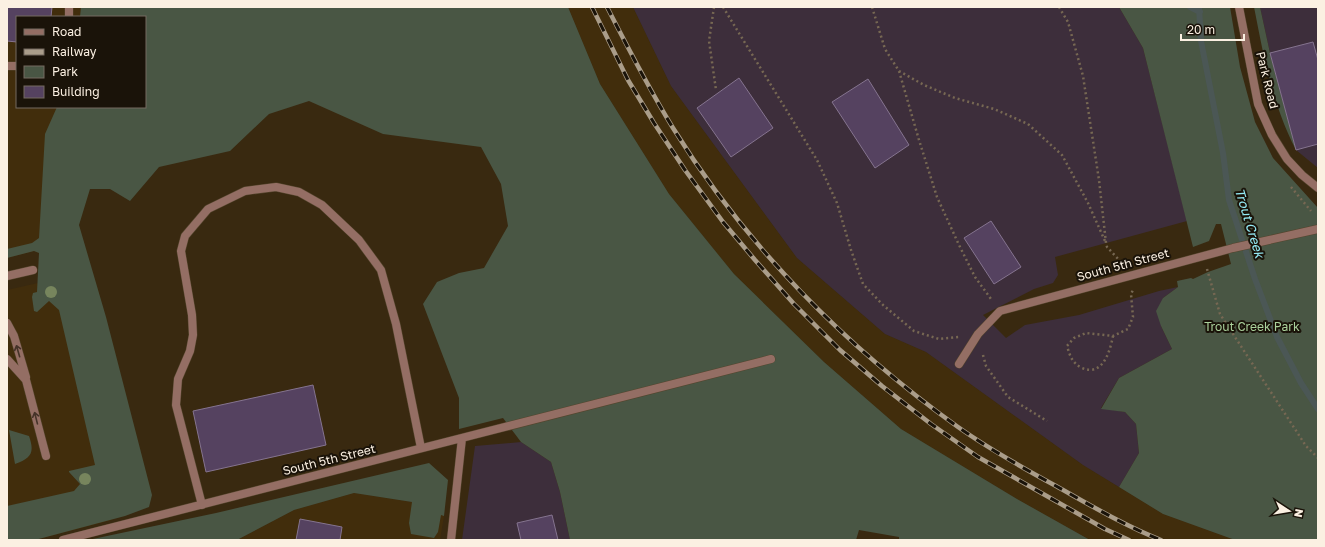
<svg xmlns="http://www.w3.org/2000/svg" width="1325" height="547" font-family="'Golos Text',sans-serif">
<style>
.built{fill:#412d0c}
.industrial{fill:#3d2e3b}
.green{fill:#495644}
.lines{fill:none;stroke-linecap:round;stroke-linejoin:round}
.stream{stroke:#4b5755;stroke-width:6}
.building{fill:#554260;stroke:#85748f}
.lane-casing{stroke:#54452d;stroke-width:9}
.street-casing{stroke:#54452d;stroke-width:9}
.path{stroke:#776853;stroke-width:2.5;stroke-dasharray:2 3;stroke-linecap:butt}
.lane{stroke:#946e64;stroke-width:8}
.street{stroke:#946e64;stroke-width:8}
.rail-casing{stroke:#aa9d8a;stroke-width:4.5}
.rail{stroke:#1a1309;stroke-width:3;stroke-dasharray:9;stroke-linecap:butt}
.tree{fill:#77855d}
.oneway{stroke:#453329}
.labels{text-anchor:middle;stroke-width:4;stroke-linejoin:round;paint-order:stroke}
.street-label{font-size:12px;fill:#fbf0e2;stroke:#1a1309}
.park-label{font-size:12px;fill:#aad19c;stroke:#1a1309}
.water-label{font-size:13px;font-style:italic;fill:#94e9f4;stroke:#1a1309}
</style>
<rect width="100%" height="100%" fill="#392910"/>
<path class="built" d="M 7,7 L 105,7 L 105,17 L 17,17 L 17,107 L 81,107 L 39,253 L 34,251 L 7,258 Z
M 568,7 L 633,7 L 671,86 L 797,258 L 885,334 L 926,352 L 1083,465 L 1163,514 L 1235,540 L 1090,540 L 1017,499 L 901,429 L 824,362 L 734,274 L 669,194 L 600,84 Z
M 38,283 L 62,310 L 112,520 L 35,540 L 7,540 L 7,290 Z
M 354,493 L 412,502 L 430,509 L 444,516 L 440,540 L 237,540 L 294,510 Z"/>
<path class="industrial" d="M 633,7 L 1119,7 L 1143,48 L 1187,221 L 1055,257 L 1058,275 L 1053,283 L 1034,289 L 983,315 L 1006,338 L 1025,325 L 1079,315 L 1159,291 L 1178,287 L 1163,298 L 1161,326 L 1172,349 L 1119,378 L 1101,408 L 1125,412 L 1136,424 L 1139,453 L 1119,487 L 1083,465 L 926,352 L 885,334 L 797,258 L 671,86 Z
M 1260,7 L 1318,7 L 1318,168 L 1296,150 L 1270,53 Z
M 521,442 L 551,462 L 560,492 L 570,540 L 462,540 L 475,446 Z"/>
<path class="green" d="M 81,7 L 568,7 L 600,84 L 669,194 L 734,274 L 824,362 L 901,429 L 1017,499 L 1090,540 L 899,540 L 899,537 L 859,530 L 856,540 L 570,540 L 560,492 L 551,462 L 521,442 L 503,418 L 459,429 L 459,398 L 423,304 L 437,282 L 459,273 L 484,268 L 508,226 L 501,184 L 481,147 L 383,134 L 309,101 L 269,114 L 230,151 L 159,167 L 130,201 L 110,189 L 90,189 L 79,225 L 106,317 L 152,495 L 149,507 L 125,516 L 35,540 L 7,540 L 7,506 L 74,491 L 80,484 L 69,472 L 69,471 L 95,465 L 59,310 L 49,301 L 37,312 L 34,311 L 32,297 L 33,293 L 37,292 L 39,253 L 34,251 L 7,258 L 7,249 L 32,243 L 39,238 L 45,134 L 57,107 L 145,107 L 145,17 L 80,17 Z
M 1119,7 L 1230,7 L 1240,67 L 1255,122 L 1273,158 L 1318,208 L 1318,540 L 1235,540 L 1163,514 L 1119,487 L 1139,453 L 1136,424 L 1125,412 L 1101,409 L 1119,378 L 1172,349 L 1161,326 L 1156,311 L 1163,298 L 1178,287 L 1177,281 L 1191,278 L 1193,279 L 1208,272 L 1231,264 L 1221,224 L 1216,224 L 1209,241 L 1193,247 L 1143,48 Z
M 1254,7 L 1260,7 L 1270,53 L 1296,150 C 1272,103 1264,58 1254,7 Z
M 9,430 L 29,436 C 35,453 31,458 15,464 Z
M 429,463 L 448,480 L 444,516 L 441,515 L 438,532 L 434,538 L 411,534 L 409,523 L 412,502 L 354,493 L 294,510 L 237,540 L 88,540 L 216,513 Z"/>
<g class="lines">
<path class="stream" d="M 1190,7 L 1200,12
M 1199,7 L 1201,41 L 1223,153 L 1229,200 L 1255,279 L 1277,337 L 1301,383 L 1318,409"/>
</g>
<path class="building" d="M 7,7 L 52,7 L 51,17 L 17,17 L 17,42 L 7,41 Z
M 1313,42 L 1318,60 L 1318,144 L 1296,150 L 1270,53 Z
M 739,78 L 773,128 L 731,157 L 697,108 Z
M 868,79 L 909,145 L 875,168 L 832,102 Z
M 991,221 L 1021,267 L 994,284 L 964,238 Z
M 313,385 L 326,445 L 206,472 L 193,411 Z
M 552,515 L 558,540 L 521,540 L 517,523 Z
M 300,519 L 342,527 L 340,540 L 296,540 Z"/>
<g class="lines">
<g class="lane-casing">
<path id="lane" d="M 69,17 L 69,7
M 7,66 L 17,66
M 7,276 L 33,270
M 7,323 L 14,336 L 26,377
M 7,359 L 26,380 L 46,456
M 959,364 L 978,334 L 1000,311 L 1233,248 L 1318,229
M 202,505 L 176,405 L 178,379 L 190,351 L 193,335 L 192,315 L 181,251 L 185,236 L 208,209 L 245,191 L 276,187 L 299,192 L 322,205 L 359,240 L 381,270 L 396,324 L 421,448
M 63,540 L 771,359
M 451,540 L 462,438"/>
</g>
<g class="street-casing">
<path id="street" d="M 1239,7 L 1258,104 L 1272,135 L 1287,159 L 1302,175 L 1318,188"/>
</g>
<path class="path" d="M 714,7 L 709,41 L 716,90
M 723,7 L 817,160 L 837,203 L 851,250 L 863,284 L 883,305 L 914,331 L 939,339 L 959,337
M 872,7 L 885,49 L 899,71 L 924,85 L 955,98 L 994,109 L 1028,124 L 1062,155 L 1088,203 L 1105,241
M 1059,7 L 1068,22 L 1083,76 L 1099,180 L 1106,243 L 1107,247 L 1121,262
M 899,71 L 919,140 L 937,197 L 959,245 L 975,277 L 991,299
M 1291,187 L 1311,211
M 1207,269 L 1220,314 L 1306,446 L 1318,458
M 1113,336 C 1110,351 1103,377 1082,368 C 1072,363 1070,356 1067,346 L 1074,338 L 1086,333 L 1113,336 L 1128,329 L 1133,317 L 1131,294 L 1133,290
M 983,355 L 986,366 L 1008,397 L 1047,421"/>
<use href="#lane" class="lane"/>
<use href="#street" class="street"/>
<g class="rail-casing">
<path id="rail" d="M 592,7 L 628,80 L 654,123 L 685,170 L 723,222 L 755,260 L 794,304 L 840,350 L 882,386 L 931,424 L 978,457 L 1105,529 L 1129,540
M 607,7 C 628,48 649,89 673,128 C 746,246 846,347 958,427 C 989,449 1023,468 1056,486 C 1090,505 1125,526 1161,540"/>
</g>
<use href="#rail" class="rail"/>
</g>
<g class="tree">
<circle cx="51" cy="292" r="6"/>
<circle cx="85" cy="479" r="6"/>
</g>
<defs><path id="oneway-shaft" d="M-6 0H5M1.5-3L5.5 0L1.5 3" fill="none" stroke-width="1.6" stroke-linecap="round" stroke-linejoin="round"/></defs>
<g class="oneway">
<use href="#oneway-shaft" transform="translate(18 351) rotate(-106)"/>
<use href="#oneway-shaft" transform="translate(36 418) rotate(-104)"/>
</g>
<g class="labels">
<g class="street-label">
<text transform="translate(1267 80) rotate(76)" y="4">Park Road</text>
<text transform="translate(1123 265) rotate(-15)" y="4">South 5th Street</text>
<text transform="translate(329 460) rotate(-14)" y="4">South 5th Street</text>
</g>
<g class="park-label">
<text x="1252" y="331">Trout Creek Park</text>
</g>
<g class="water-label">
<text transform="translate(1250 223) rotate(73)" y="5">Trout Creek</text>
</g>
</g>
<rect width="1325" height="547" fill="none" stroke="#fbf0e2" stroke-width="16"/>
<rect x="16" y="16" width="130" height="92" fill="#1a1309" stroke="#746b60"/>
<rect x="24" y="29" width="20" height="6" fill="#946e64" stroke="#746b60"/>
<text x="52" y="36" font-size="12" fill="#fbf0e2">Road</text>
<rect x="24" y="49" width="20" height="6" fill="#aa9d8a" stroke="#746b60"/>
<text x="52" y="56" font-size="12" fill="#fbf0e2">Railway</text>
<rect x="24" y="66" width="20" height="12" fill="#495644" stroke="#746b60"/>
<text x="52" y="76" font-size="12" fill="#fbf0e2">Park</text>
<rect x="24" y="86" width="20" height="12" fill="#554260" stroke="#746b60"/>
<text x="52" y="96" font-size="12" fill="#fbf0e2">Building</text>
<g transform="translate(1289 511) rotate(102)" stroke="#1a1309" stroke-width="3" paint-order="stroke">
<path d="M0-3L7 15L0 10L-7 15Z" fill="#fbf0e2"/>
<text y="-6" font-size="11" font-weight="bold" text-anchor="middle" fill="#fbf0e2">N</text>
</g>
<path d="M1181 34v6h63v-6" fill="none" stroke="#fbf0e2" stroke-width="2"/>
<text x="1187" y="34" font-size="12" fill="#fbf0e2" stroke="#1a1309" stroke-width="3" paint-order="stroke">20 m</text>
</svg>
